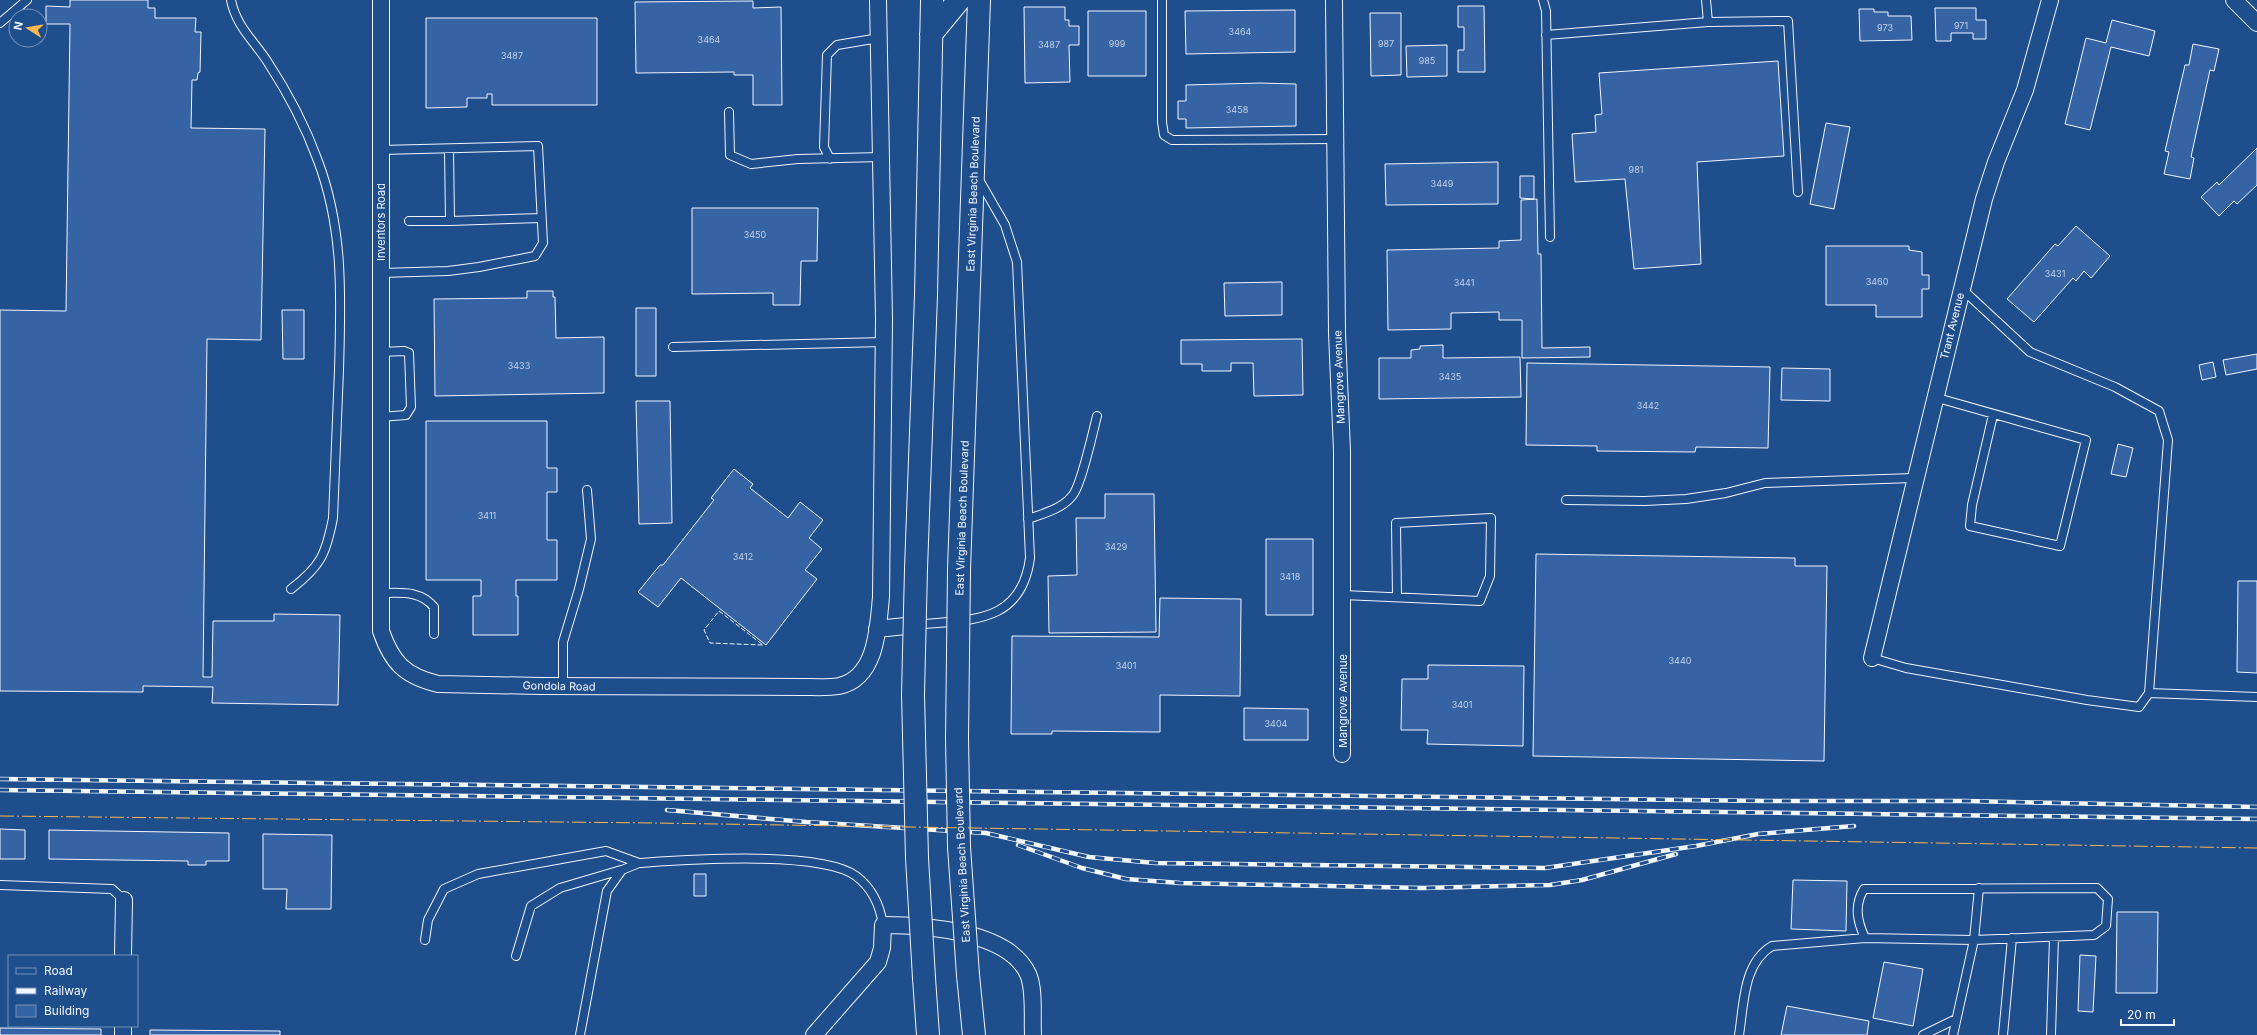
<svg xmlns="http://www.w3.org/2000/svg" width="2257" height="1035" font-family="Inter,sans-serif">
<style>
.building{fill:#3563a3;stroke:#f2f6ff}
.lines{fill:none;stroke-linecap:round;stroke-linejoin:round}
.service-casing{stroke:#f2f6ff;stroke-width:10}
.minor-casing{stroke:#f2f6ff;stroke-width:18}
.primary-casing{stroke:#f2f6ff;stroke-width:24}
.service{stroke:#1f4e8c;stroke-width:8}
.minor{stroke:#1f4e8c;stroke-width:16}
.primary{stroke:#1f4e8c;stroke-width:22}
.rail-casing{stroke:#f2f6ff;stroke-width:4.5}
.rail{stroke:#1f4e8c;stroke-width:3;stroke-dasharray:9;stroke-linecap:butt}
.primary-bridge-casing{stroke:#f2f6ff;stroke-width:24;stroke-linecap:butt}
.primary-bridge{stroke:#1f4e8c;stroke-width:22}
.fence{stroke:#f2f6ff;stroke-width:1;stroke-dasharray:5 2;stroke-linecap:butt}
.power{stroke:#ffb74d;stroke-width:1;stroke-dasharray:14 3 2 3;stroke-linecap:butt}
.labels{text-anchor:middle;stroke-width:3;stroke-linejoin:round;paint-order:stroke}
.number-label{font-size:9px;fill:#c3d1e8}
.street-label{font-size:11px;fill:#f2f6ff;stroke:#1f4e8c}
</style>
<rect width="100%" height="100%" fill="#1f4e8c"/>
<path class="building" d="M 70,0 L 148,0 L 148,8 L 155,8 L 155,18 L 196,18 L 195,32 L 201,32 L 200,72 L 198,73 L 197,80 L 192,80 L 191,128 L 265,129 L 261,340 L 207,339 L 203,677 L 212,677 L 213,621 L 274,621 L 274,614 L 340,615 L 338,705 L 212,703 L 213,687 L 143,686 L 143,692 L 0,691 L 0,310 L 66,311 L 70,24 L 46,24 L 46,6 L 70,7 Z
M 753,1 L 753,8 L 781,7 L 782,105 L 753,105 L 753,75 L 734,75 L 734,72 L 636,73 L 635,2 Z
M 1458,6 L 1484,6 L 1485,72 L 1458,72 L 1458,50 L 1464,50 L 1464,27 L 1458,27 Z
M 1024,7 L 1065,7 L 1065,20 L 1069,20 L 1069,26 L 1079,26 L 1079,45 L 1069,45 L 1070,82 L 1025,83 Z
M 1935,8 L 1976,8 L 1976,20 L 1986,20 L 1986,39 L 1973,39 L 1973,33 L 1951,33 L 1951,41 L 1936,41 Z
M 1859,9 L 1874,9 L 1874,12 L 1888,12 L 1888,16 L 1911,16 L 1912,40 L 1860,41 Z
M 1295,10 L 1295,52 L 1186,54 L 1185,11 Z
M 1088,11 L 1146,11 L 1146,76 L 1088,76 Z
M 1370,13 L 1401,13 L 1401,75 L 1371,76 Z
M 426,18 L 597,18 L 597,105 L 492,105 L 492,94 L 487,94 L 487,98 L 467,98 L 467,107 L 426,108 Z
M 2112,20 L 2155,31 L 2149,56 L 2111,47 L 2090,130 L 2065,124 L 2086,38 L 2106,43 Z
M 2193,44 L 2219,49 L 2214,71 L 2210,70 L 2191,157 L 2194,158 L 2190,179 L 2164,174 L 2169,152 L 2165,151 L 2185,65 L 2189,65 Z
M 1447,45 L 1447,76 L 1407,77 L 1406,46 Z
M 1778,61 L 1784,156 L 1697,162 L 1701,264 L 1634,269 L 1625,179 L 1575,182 L 1572,134 L 1596,132 L 1595,115 L 1602,114 L 1599,73 Z
M 1260,83 L 1296,84 L 1296,126 L 1186,128 L 1186,119 L 1178,119 L 1178,101 L 1186,101 L 1186,85 Z
M 1826,123 L 1850,127 L 1834,209 L 1810,204 Z
M 2257,148 L 2257,185 L 2237,204 L 2234,201 L 2219,216 L 2201,197 L 2217,182 L 2219,185 Z
M 1498,162 L 1498,204 L 1386,205 L 1385,164 Z
M 1520,176 L 1534,176 L 1534,199 L 1520,198 Z
M 1537,199 L 1538,254 L 1541,254 L 1542,348 L 1590,347 L 1590,357 L 1522,358 L 1522,320 L 1499,320 L 1499,312 L 1451,313 L 1451,329 L 1388,330 L 1387,250 L 1499,248 L 1499,241 L 1521,240 L 1521,200 Z
M 692,208 L 818,208 L 817,261 L 801,261 L 800,305 L 773,305 L 773,293 L 692,294 Z
M 2076,226 L 2110,256 L 2091,278 L 2084,271 L 2076,281 L 2073,278 L 2034,322 L 2007,299 L 2055,244 L 2058,246 Z
M 1826,246 L 1909,246 L 1909,250 L 1922,252 L 1922,275 L 1929,275 L 1929,289 L 1922,289 L 1922,317 L 1876,317 L 1876,305 L 1826,305 Z
M 1282,282 L 1282,315 L 1225,316 L 1224,283 Z
M 527,291 L 553,291 L 553,297 L 555,297 L 556,338 L 604,337 L 604,393 L 435,396 L 434,299 L 527,298 Z
M 636,308 L 656,308 L 656,376 L 636,376 Z
M 282,310 L 304,310 L 304,359 L 283,359 Z
M 1302,339 L 1303,395 L 1254,396 L 1253,363 L 1231,363 L 1231,371 L 1202,371 L 1202,364 L 1181,364 L 1181,340 Z
M 1443,345 L 1443,358 L 1520,357 L 1521,397 L 1379,399 L 1379,358 L 1411,358 L 1411,350 L 1420,349 L 1420,346 Z
M 2257,354 L 2257,369 L 2226,375 L 2223,360 Z
M 2213,362 L 2216,377 L 2202,380 L 2199,365 Z
M 1527,363 L 1770,367 L 1768,448 L 1696,447 L 1695,452 L 1597,451 L 1597,446 L 1526,445 Z
M 1782,368 L 1830,369 L 1830,401 L 1781,400 Z
M 636,401 L 670,401 L 672,523 L 639,524 Z
M 426,421 L 547,421 L 547,468 L 557,468 L 557,492 L 547,492 L 547,540 L 557,540 L 557,580 L 516,580 L 516,596 L 518,596 L 518,635 L 473,635 L 473,596 L 481,596 L 481,580 L 426,580 Z
M 2118,444 L 2133,448 L 2126,477 L 2111,474 Z
M 734,469 L 753,484 L 750,488 L 788,518 L 800,502 L 823,520 L 809,538 L 822,549 L 805,570 L 817,579 L 766,645 L 681,578 L 658,607 L 638,592 L 660,565 L 663,565 L 714,500 L 711,498 Z
M 1105,494 L 1154,494 L 1156,632 L 1049,633 L 1048,576 L 1077,575 L 1076,518 L 1105,518 Z
M 1266,539 L 1313,539 L 1313,615 L 1266,615 Z
M 1536,554 L 1795,558 L 1795,566 L 1827,566 L 1824,761 L 1533,756 Z
M 2238,581 L 2257,581 L 2257,673 L 2237,672 Z
M 1160,598 L 1241,599 L 1240,696 L 1160,695 L 1160,732 L 1052,731 L 1052,734 L 1011,734 L 1012,636 L 1159,637 Z
M 1428,665 L 1524,666 L 1523,746 L 1427,744 L 1428,730 L 1401,730 L 1402,679 L 1428,679 Z
M 1244,708 L 1308,709 L 1308,740 L 1244,740 Z
M 0,829 L 25,830 L 25,859 L 0,859 Z
M 49,830 L 229,833 L 229,861 L 206,861 L 206,865 L 188,865 L 188,861 L 49,859 Z
M 263,834 L 332,835 L 331,909 L 286,909 L 287,889 L 263,889 Z
M 694,874 L 706,874 L 706,896 L 694,896 Z
M 1793,880 L 1847,881 L 1846,931 L 1791,929 Z
M 2117,912 L 2158,912 L 2157,993 L 2116,993 Z
M 2080,955 L 2096,956 L 2093,1012 L 2078,1011 Z
M 1884,962 L 1923,969 L 1913,1026 L 1873,1018 Z
M 1787,1006 L 1869,1021 L 1867,1035 L 1781,1035 Z
M 0,1028 L 101,1029 L 101,1035 L 0,1035 Z
M 150,1030 L 280,1031 L 280,1035 L 150,1035 Z"/>
<g class="lines">
<g class="service-casing">
<path id="service" d="M 231,0 C 236,26 254,41 267,61 C 288,93 305,125 318,161 C 344,230 341,298 339,370 C 337,419 335,468 333,518 C 326,554 321,566 291,589
M 1162,0 L 1162,122 L 1164,135 L 1172,140 L 1336,139
M 1543,0 L 1546,11 L 1550,237
M 1708,22 L 1788,21 L 1798,192
M 0,23 L 27,0
M 1546,35 L 1708,22 L 1706,0
M 729,112 L 730,155 L 751,164 L 798,159 L 881,157
M 381,150 L 538,146 L 543,243 L 535,256 L 479,267 L 448,271 L 381,273
M 830,159 L 824,147 L 827,55 L 837,45 L 879,38
M 409,221 L 450,221 L 449,149
M 450,221 L 541,218
M 673,347 L 884,342
M 1934,397 L 2086,440 L 2060,546 L 1970,526 L 1972,505 L 1993,415
M 380,417 L 406,415 L 411,407 L 409,353 L 404,351 L 381,352
M 1566,500 L 1645,501 L 1686,499 L 1726,493 L 1765,483 L 1914,478
M 1028,519 C 1042,514 1062,509 1072,496 C 1081,487 1093,431 1097,416
M 381,593 C 401,593 420,590 434,607 L 434,634
M 1343,595 L 1480,601 L 1490,576 L 1491,518 L 1396,523 L 1397,597
M 916,625 C 970,619 1021,625 1030,558 L 1017,262 L 1005,225 L 978,178
M 1872,658 L 1906,668 L 2087,700 L 2139,707 L 2149,693 L 2168,440 L 2159,411 L 2115,387 L 2030,352 L 1962,289
M 563,687 L 563,642 L 579,589 L 591,539 L 587,490
M 2149,693 L 2257,697
M 0,885 L 112,889 L 124,900
M 425,940 L 428,920 L 444,889 L 478,874 L 606,851 L 639,863
M 516,956 L 531,906 L 560,888 L 621,870
M 580,1035 L 607,891 L 622,870 L 639,863 C 685,860 820,850 856,876 C 872,888 880,905 883,925
M 1739,1035 C 1744,1004 1743,963 1772,946 L 1865,938 L 1974,940 L 2094,935 L 2106,926 L 2108,899 L 2097,888 L 1864,889 C 1854,905 1857,921 1865,938
M 1923,1035 L 1956,1019
M 1953,1035 L 1974,940 L 1979,888
M 2003,1035 L 2012,938
M 2051,1035 L 2054,937"/>
</g>
<g class="minor-casing">
<path id="minor" d="M 381,0 L 381,631 C 392,663 405,676 438,684 L 541,686 L 802,687 C 814,687 828,688 839,686 C 877,678 878,627 881,597 L 884,319 L 878,0
M 1334,0 L 1337,333 L 1342,451 L 1342,754
M 2234,0 L 2257,23
M 877,629 L 915,625
M 1872,658 L 1984,199 L 1996,162 L 2025,90 L 2050,0
M 123,956 L 124,900
M 123,1026 L 123,1035
M 814,1035 L 878,962 L 882,948 L 883,925 C 924,925 1009,931 1028,974 C 1035,989 1032,1018 1033,1035"/>
</g>
<g class="primary-casing">
<path id="primary" d="M 931,34 L 959,0
M 916,569 L 926,295 L 932,0
M 959,570 L 979,0
M 968,975 L 974,1035
M 924,978 L 928,1035"/>
</g>
<use href="#service" class="service"/>
<use href="#minor" class="minor"/>
<use href="#primary" class="primary"/>
<g class="rail-casing">
<path id="rail" d="M 0,779 L 1768,801 L 1965,801 L 2257,807
M 0,790 L 2257,819
M 667,810 L 806,822 L 986,833 L 1089,857 L 1155,863 L 1545,868 L 1696,846 L 1758,834 L 1854,826
M 1018,845 L 1082,868 L 1126,879 L 1180,883 L 1422,888 L 1550,885 L 1582,880 L 1676,854"/>
</g>
<use href="#rail" class="rail"/>
<g class="primary-bridge-casing">
<path id="primary-bridge" d="M 916,569 L 913,694 L 917,858 L 924,978
M 959,570 L 957,738 L 959,847 L 968,975"/>
</g>
<use href="#primary-bridge" class="primary-bridge"/>
<path class="fence" d="M 719,611 L 763,645 L 710,643 L 704,630 Z"/>
<path class="power" d="M 0,816 L 653,823 L 2257,848"/>
</g>
<g class="labels">
<g class="number-label">
<text x="1961" y="29">971</text>
<text x="1885" y="31">973</text>
<text x="1240" y="35">3464</text>
<text x="709" y="43">3464</text>
<text x="1117" y="47">999</text>
<text x="1386" y="47">987</text>
<text x="1049" y="48">3487</text>
<text x="512" y="59">3487</text>
<text x="1427" y="64">985</text>
<text x="1237" y="113">3458</text>
<text x="1636" y="173">981</text>
<text x="1442" y="187">3449</text>
<text x="755" y="238">3450</text>
<text x="2055" y="277">3431</text>
<text x="1877" y="285">3460</text>
<text x="1464" y="286">3441</text>
<text x="519" y="369">3433</text>
<text x="1450" y="380">3435</text>
<text x="1648" y="409">3442</text>
<text x="487" y="519">3411</text>
<text x="1116" y="550">3429</text>
<text x="743" y="560">3412</text>
<text x="1290" y="580">3418</text>
<text x="1680" y="664">3440</text>
<text x="1126" y="669">3401</text>
<text x="1462" y="708">3401</text>
<text x="1276" y="727">3404</text>
</g>
<g class="street-label">
<text transform="translate(973 194) rotate(-88)" y="4">East Virginia Beach Boulevard</text>
<text transform="translate(381 222) rotate(-90)" y="4">Inventors Road</text>
<text transform="translate(1952 326) rotate(-76)" y="4">Trant Avenue</text>
<text transform="translate(1339 377) rotate(-92)" y="4">Mangrove Avenue</text>
<text transform="translate(962 518) rotate(-88)" y="4">East Virginia Beach Boulevard</text>
<text transform="translate(559 686) rotate(1)" y="4">Gondola Road</text>
<text transform="translate(1343 701) rotate(-90)" y="4">Mangrove Avenue</text>
<text transform="translate(962 865) rotate(-93)" y="4">East Virginia Beach Boulevard</text>
</g>
</g>
<rect x="8" y="955" width="130" height="72" fill="#1f4e8c" stroke="#7391ba"/>
<rect x="16" y="968" width="20" height="6" fill="#1f4e8c" stroke="#7391ba"/>
<text x="44" y="975" font-size="12" fill="#f2f6ff">Road</text>
<rect x="16" y="988" width="20" height="6" fill="#f2f6ff" stroke="#7391ba"/>
<text x="44" y="995" font-size="12" fill="#f2f6ff">Railway</text>
<rect x="16" y="1005" width="20" height="12" fill="#3563a3" stroke="#7391ba"/>
<text x="44" y="1015" font-size="12" fill="#f2f6ff">Building</text>
<g transform="translate(28 28) rotate(282)"><circle r="19" fill="#1f4e8c" stroke="#7391ba"/>
<path d="M0-3L7 15L0 10L-7 15Z" fill="#ffb74d"/>
<text y="-6" font-size="11" font-weight="bold" text-anchor="middle" fill="#f2f6ff">N</text>
</g>
<path d="M2121 1019v6h53v-6" fill="none" stroke="#f2f6ff" stroke-width="2"/>
<text x="2127" y="1019" font-size="12" fill="#f2f6ff" stroke="#1f4e8c" stroke-width="3" paint-order="stroke">20 m</text>
</svg>
